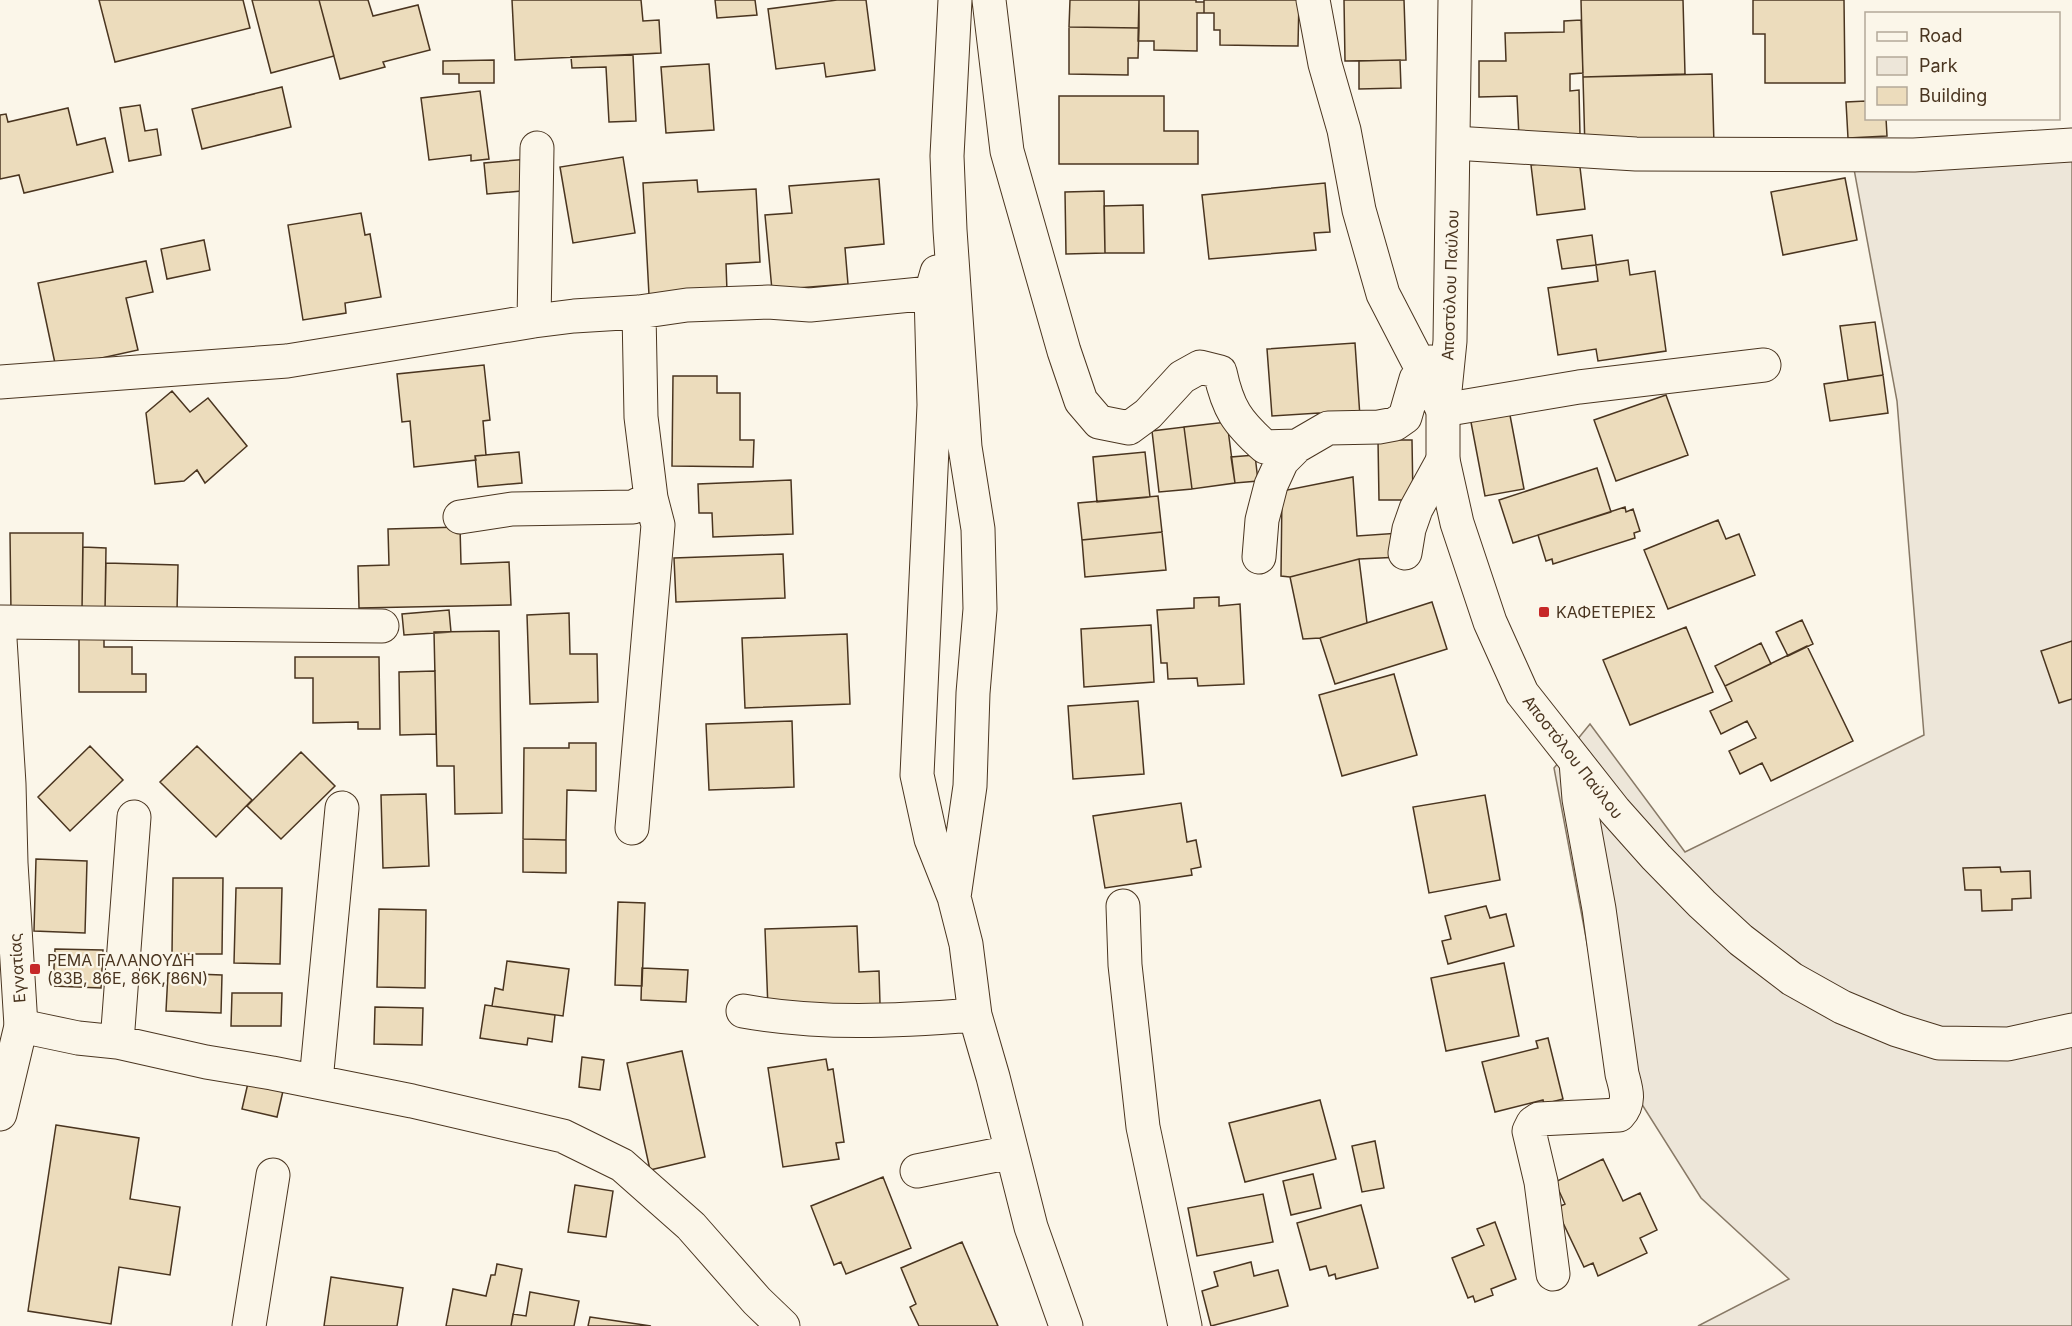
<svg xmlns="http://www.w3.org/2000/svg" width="2072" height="1326" font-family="Inter,sans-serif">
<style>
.green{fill:#ede6d9;stroke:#887966;stroke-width:1.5}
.building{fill:#ecdcbc;stroke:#4a3520;stroke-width:1.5}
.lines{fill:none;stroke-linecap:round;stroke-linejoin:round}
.street-casing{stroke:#4a3520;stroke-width:35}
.secondary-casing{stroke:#4a3520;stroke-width:35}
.street{stroke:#fbf6e9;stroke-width:33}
.secondary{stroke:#fbf6e9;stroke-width:33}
.poi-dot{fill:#c62828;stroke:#fbf6e9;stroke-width:2}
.labels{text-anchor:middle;stroke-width:4.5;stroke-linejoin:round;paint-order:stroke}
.street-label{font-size:16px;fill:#4a3520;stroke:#fbf6e9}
.poi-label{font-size:16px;fill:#4a3520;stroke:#fbf6e9;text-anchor:start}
</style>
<rect width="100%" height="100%" fill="#fbf6e9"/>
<path class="green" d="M 2072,135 L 2072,1326 L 1698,1326 L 1789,1279 L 1701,1198 L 1607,1049 L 1554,768 L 1590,724 L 1685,852 L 1924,735 L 1897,401 L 1851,153 Z"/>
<path class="building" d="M 99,0 L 243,0 L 250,28 L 115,62 Z
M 252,0 L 319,0 L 334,56 L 271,73 Z
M 319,0 L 368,0 L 373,16 L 418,5 L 430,50 L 383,62 L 385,67 L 340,79 Z
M 512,0 L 641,0 L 643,21 L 659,20 L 661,53 L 515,60 Z
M 715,0 L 755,0 L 757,15 L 717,18 Z
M 837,0 L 866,0 L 875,70 L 826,77 L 824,63 L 776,69 L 768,9 Z
M 1070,0 L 1139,0 L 1139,28 L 1069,27 Z
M 1139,0 L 1196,0 L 1196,2 L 1204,2 L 1204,13 L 1197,13 L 1197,51 L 1154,50 L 1154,41 L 1138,41 Z
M 1204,0 L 1299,0 L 1298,46 L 1220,45 L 1220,30 L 1214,30 L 1214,13 L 1204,13 Z
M 1344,0 L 1404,0 L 1406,60 L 1345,61 Z
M 1581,0 L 1683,0 L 1685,74 L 1583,77 Z
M 1753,0 L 1844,0 L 1845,83 L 1765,83 L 1765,34 L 1753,34 Z
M 1581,20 L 1583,73 L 1570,74 L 1570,91 L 1579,90 L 1580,135 L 1519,137 L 1517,96 L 1479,97 L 1479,61 L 1506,61 L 1505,33 L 1564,32 L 1564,21 Z
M 1069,27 L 1139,28 L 1138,58 L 1128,58 L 1128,75 L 1069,74 Z
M 633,55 L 636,121 L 609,122 L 606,67 L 572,68 L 571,57 Z
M 494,60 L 494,83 L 459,83 L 459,74 L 443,74 L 443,61 Z
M 1400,60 L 1401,88 L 1359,89 L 1359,61 Z
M 709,64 L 714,130 L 666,133 L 661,67 Z
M 1712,74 L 1714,145 L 1585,149 L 1583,77 Z
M 282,87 L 291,127 L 202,149 L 192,109 Z
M 480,91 L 489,159 L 471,161 L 471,155 L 429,160 L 421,98 Z
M 1059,96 L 1164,96 L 1164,131 L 1198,131 L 1198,164 L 1059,164 Z
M 1866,101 L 1866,118 L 1886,118 L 1887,136 L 1848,138 L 1846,102 Z
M 140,105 L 145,131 L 157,129 L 161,155 L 129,161 L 120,108 Z
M 68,108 L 77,145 L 105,138 L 113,172 L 24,193 L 19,175 L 0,179 L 0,115 L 6,114 L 8,122 Z
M 623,157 L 635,233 L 573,243 L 560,167 Z
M 529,159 L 532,190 L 487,194 L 484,163 Z
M 1579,159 L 1585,209 L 1537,215 L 1531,165 Z
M 1845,178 L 1857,240 L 1783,255 L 1771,192 Z
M 879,179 L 884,244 L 845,248 L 848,284 L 772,290 L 765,215 L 792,213 L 789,186 Z
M 697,180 L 698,192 L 756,189 L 760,262 L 726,264 L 727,291 L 649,295 L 643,183 Z
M 1325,183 L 1330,232 L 1314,233 L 1316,250 L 1209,259 L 1202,195 Z
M 1104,191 L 1105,253 L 1066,254 L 1065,192 Z
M 1143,205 L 1144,253 L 1105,253 L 1104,206 Z
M 361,213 L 365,235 L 370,234 L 381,297 L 345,303 L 346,313 L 303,320 L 288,225 Z
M 1592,235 L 1596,265 L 1562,269 L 1557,240 Z
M 204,240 L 210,270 L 167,279 L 161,249 Z
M 1628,260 L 1630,275 L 1655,271 L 1666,351 L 1598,361 L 1596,349 L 1558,355 L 1548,288 L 1598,281 L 1596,265 Z
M 146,261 L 153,292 L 126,298 L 138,350 L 56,368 L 38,283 Z
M 1875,322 L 1883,375 L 1848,380 L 1840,326 Z
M 1355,343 L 1360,417 L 1320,420 L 1319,413 L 1272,416 L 1267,349 Z
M 484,365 L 490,420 L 483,421 L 486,455 L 475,456 L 476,460 L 414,467 L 410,421 L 402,422 L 397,374 Z
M 1883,375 L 1888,413 L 1830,421 L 1824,384 Z
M 673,376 L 717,376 L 717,393 L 740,393 L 740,440 L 754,440 L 753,467 L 672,466 Z
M 172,391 L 190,412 L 208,398 L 247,446 L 205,483 L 197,470 L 184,481 L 155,484 L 146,413 Z
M 1666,395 L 1688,455 L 1616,481 L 1594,420 Z
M 1509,410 L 1524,489 L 1485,496 L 1470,417 Z
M 1227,422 L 1235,483 L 1192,489 L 1184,427 Z
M 1184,427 L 1192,489 L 1159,492 L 1152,431 Z
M 1378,440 L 1412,440 L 1413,500 L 1379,500 Z
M 519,452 L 522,483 L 478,487 L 475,456 Z
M 1145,452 L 1150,497 L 1097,502 L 1093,457 Z
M 1255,455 L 1258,481 L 1235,483 L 1231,457 Z
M 1597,468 L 1611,512 L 1513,543 L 1499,500 Z
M 1353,477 L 1357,536 L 1400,533 L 1401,557 L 1359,559 L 1290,577 L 1281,576 L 1282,491 Z
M 791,480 L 793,534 L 713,537 L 712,513 L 699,513 L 698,484 Z
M 1158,496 L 1162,532 L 1082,540 L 1078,503 Z
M 1625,507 L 1626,512 L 1633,509 L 1640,531 L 1634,533 L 1635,538 L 1553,564 L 1552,559 L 1546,561 L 1538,535 Z
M 1718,520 L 1726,539 L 1739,534 L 1755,575 L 1668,609 L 1644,550 Z
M 460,527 L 461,564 L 509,562 L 511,605 L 359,608 L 358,566 L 389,565 L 388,529 Z
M 1162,532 L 1166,570 L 1085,577 L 1082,540 Z
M 10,533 L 83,533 L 82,610 L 11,613 Z
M 83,547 L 106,548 L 105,610 L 82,610 Z
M 783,554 L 785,598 L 676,602 L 674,558 Z
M 1359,559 L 1367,623 L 1320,638 L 1303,639 L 1290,577 Z
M 106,563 L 178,565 L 177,612 L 105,610 Z
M 1219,597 L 1219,606 L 1240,604 L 1244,684 L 1198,686 L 1197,678 L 1168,679 L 1167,663 L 1161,663 L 1157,610 L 1194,608 L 1194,598 Z
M 1432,602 L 1447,649 L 1335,684 L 1320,638 Z
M 449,610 L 451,632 L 404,635 L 402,614 Z
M 569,613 L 570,654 L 597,654 L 598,702 L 530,704 L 527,615 Z
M 1802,620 L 1813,644 L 1788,656 L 1776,632 Z
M 1151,625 L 1154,682 L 1084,687 L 1081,629 Z
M 1686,627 L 1713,692 L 1630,725 L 1603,660 Z
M 79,630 L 104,630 L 104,647 L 132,647 L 132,674 L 146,674 L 146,692 L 79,692 Z
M 499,631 L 502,813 L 455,814 L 454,766 L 437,766 L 434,632 Z
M 847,634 L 850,704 L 745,708 L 742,638 Z
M 2072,641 L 2072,699 L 2059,703 L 2041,651 Z
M 1761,643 L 1771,664 L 1725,686 L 1715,666 Z
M 1807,646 L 1853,741 L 1771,781 L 1762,763 L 1740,774 L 1729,751 L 1756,738 L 1747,721 L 1721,734 L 1710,711 L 1732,701 L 1725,686 Z
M 295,657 L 379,657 L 380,729 L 358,729 L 358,722 L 313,723 L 313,678 L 295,678 Z
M 435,671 L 436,734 L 400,735 L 399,672 Z
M 1394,674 L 1417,755 L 1342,776 L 1319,695 Z
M 1138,701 L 1144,774 L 1073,779 L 1068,706 Z
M 792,721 L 794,787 L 709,790 L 706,724 Z
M 569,743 L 596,743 L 596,791 L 567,790 L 566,840 L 523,839 L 524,748 L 569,748 Z
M 90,746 L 123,780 L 70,831 L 38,797 Z
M 197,746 L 252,800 L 216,837 L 160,782 Z
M 301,752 L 335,786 L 281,839 L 247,806 Z
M 426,794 L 429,866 L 383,868 L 381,795 Z
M 1485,795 L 1500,880 L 1429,893 L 1413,807 Z
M 1181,803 L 1187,842 L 1196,840 L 1201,867 L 1191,869 L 1192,875 L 1105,888 L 1093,816 Z
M 523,839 L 566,840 L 566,873 L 523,872 Z
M 36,859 L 87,861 L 85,933 L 34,931 Z
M 2000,867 L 2001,872 L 2030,871 L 2031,898 L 2012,899 L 2012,910 L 1982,911 L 1981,890 L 1965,890 L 1963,868 Z
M 173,878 L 223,878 L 222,954 L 172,954 Z
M 236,888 L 282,888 L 280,964 L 234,963 Z
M 618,902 L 645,903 L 642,986 L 615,985 Z
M 1486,906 L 1490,918 L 1506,914 L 1514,946 L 1448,964 L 1442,941 L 1451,939 L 1445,916 Z
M 379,909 L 426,910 L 425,988 L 377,987 Z
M 857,926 L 859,972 L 879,971 L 880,1004 L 768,1009 L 765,929 Z
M 55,949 L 103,950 L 101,988 L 53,986 Z
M 507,961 L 569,969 L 563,1016 L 492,1006 L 495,988 L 503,990 Z
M 1504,963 L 1519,1036 L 1446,1051 L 1431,978 Z
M 642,968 L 688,970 L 686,1002 L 641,1000 Z
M 168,973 L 222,975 L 221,1013 L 166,1011 Z
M 232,993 L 282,993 L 281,1026 L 231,1026 Z
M 485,1005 L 555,1015 L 552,1042 L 528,1038 L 527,1045 L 480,1038 Z
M 375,1007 L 423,1008 L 422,1045 L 374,1044 Z
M 1548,1038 L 1563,1099 L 1544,1104 L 1543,1100 L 1495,1112 L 1482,1062 L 1538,1048 L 1536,1041 Z
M 682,1051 L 705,1157 L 650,1170 L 627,1063 Z
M 582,1057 L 604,1060 L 600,1090 L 579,1087 Z
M 826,1059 L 828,1070 L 833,1069 L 844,1142 L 836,1143 L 839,1159 L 783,1167 L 768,1068 Z
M 248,1083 L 283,1091 L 277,1117 L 242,1109 Z
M 1320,1100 L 1336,1159 L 1245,1182 L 1229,1123 Z
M 56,1125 L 139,1138 L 130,1199 L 180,1207 L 170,1275 L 119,1267 L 111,1324 L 28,1311 Z
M 1375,1141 L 1384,1188 L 1362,1192 L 1352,1146 Z
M 1603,1159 L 1623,1201 L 1640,1193 L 1657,1230 L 1640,1238 L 1647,1253 L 1598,1276 L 1593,1263 L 1584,1267 L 1556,1208 L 1565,1204 L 1555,1182 Z
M 1313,1174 L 1321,1208 L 1291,1215 L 1283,1181 Z
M 883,1177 L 911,1248 L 846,1274 L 841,1262 L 834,1265 L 811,1206 Z
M 575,1185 L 613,1191 L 606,1237 L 568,1232 Z
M 1263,1194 L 1273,1242 L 1197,1256 L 1188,1208 Z
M 1361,1205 L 1378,1268 L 1336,1279 L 1335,1274 L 1329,1276 L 1326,1266 L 1310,1270 L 1297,1223 Z
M 1495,1222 L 1516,1279 L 1491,1289 L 1493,1295 L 1475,1302 L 1473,1296 L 1468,1298 L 1452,1258 L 1484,1245 L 1477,1229 Z
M 962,1242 L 998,1326 L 919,1326 L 910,1307 L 916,1304 L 901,1268 Z
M 1251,1262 L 1254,1276 L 1278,1270 L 1288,1306 L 1211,1326 L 1202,1291 L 1218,1286 L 1214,1272 Z
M 497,1264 L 522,1269 L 511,1326 L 446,1326 L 453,1289 L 486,1296 L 491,1275 L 495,1275 Z
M 331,1277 L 403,1288 L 397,1326 L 324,1326 Z
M 530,1292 L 579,1301 L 574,1326 L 511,1326 L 513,1314 L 526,1316 Z
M 590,1317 L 651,1326 L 588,1326 Z"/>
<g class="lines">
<g class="street-casing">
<path id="street" d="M 955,0 L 947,156 L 950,230 L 965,447 L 978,529 L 980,609 L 973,693 L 970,786 L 954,897 L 966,944 L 975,1015 L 993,1077 L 1031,1227 L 1066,1326
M 989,0 L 1007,151 L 1064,351 L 1081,401 L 1099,422 L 1129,428 L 1148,414 L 1182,377 L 1200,367 L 1220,372 C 1228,409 1237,422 1265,447 L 1297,446
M 1313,0 L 1325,64 L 1344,130 L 1359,210 L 1383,294 L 1443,410 L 1579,387 L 1764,365
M 1454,143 L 1636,154 L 1914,155 L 2072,145
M 937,272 L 931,293 L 934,405 L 917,775 L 931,839 L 954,897
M 534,321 L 537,148
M 0,382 L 287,361 L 534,321 L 574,316 L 639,312 L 687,305 L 768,302 L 810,305 L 931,293
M 460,517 L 512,509 L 633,507 L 651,498 L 641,417 L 639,312
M 1405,553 L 1409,529 L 1416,509 L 1443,460
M 1259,557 L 1262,520 L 1271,485 L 1282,461 L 1297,446 L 1328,428 L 1379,427 L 1395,424 L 1405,417 L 1416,379 L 1431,362
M 0,622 L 382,626
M 632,828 L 658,525 L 651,498
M 1123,906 L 1125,965 L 1143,1127 L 1185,1326
M 743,1011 C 821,1025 896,1021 975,1015
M 21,1026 L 78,1038 L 117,1042 L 206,1062 L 272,1073 L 412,1101 L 563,1136 L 622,1165 L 691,1226 L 757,1301 L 783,1326
M 117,1042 L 134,817
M 316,1081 L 342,808
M 917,1171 L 1011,1152
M 1553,1274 L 1541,1182 L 1529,1131 L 1533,1123 L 1539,1119 L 1619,1115 C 1631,1102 1626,1089 1622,1074 L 1599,909 L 1579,799 L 1576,762
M 249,1326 L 273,1175"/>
</g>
<g class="secondary-casing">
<path id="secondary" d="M 1455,0 L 1450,341 L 1443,410 L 1443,460 L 1457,523 L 1490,622 L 1522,693 L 1615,811 L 1656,857 L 1702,904 L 1741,940 L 1792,979 L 1842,1007 L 1897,1030 L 1939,1043 L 2008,1044 L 2072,1030
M 0,639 L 9,784 L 11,863 L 21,1026 L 0,1114"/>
</g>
<use href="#street" class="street"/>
<use href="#secondary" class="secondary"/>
</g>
<g class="poi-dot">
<rect x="1538" y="606" width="12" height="12" rx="3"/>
<rect x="29" y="963" width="12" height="12" rx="3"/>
</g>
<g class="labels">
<g class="street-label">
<text transform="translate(1450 285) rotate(-88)" y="6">Αποστόλου Παύλου</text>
<text transform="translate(1573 757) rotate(52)" y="6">Αποστόλου Παύλου</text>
<text transform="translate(17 968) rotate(-94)" y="6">Εγνατίας</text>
</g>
<g class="poi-label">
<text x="1556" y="618">ΚΑΦΕΤΕΡΙΕΣ</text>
<text x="47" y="966">ΡΕΜΑ ΓΑΛΑΝΟΥΔΗ<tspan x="47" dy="18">(83Β, 86Ε, 86Κ, 86Ν)</tspan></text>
</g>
</g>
<rect x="1865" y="12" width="195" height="108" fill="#fbf6e9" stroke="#b4a999" stroke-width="1.5"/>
<rect x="1877" y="32" width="30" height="9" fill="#fbf6e9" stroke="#b4a999" stroke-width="1.5"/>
<text x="1919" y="42" font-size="18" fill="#4a3520">Road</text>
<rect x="1877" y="57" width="30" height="18" fill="#ede6d9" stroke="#b4a999" stroke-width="1.5"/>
<text x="1919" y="72" font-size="18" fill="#4a3520">Park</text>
<rect x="1877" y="87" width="30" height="18" fill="#ecdcbc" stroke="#b4a999" stroke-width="1.5"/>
<text x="1919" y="102" font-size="18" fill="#4a3520">Building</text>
</svg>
